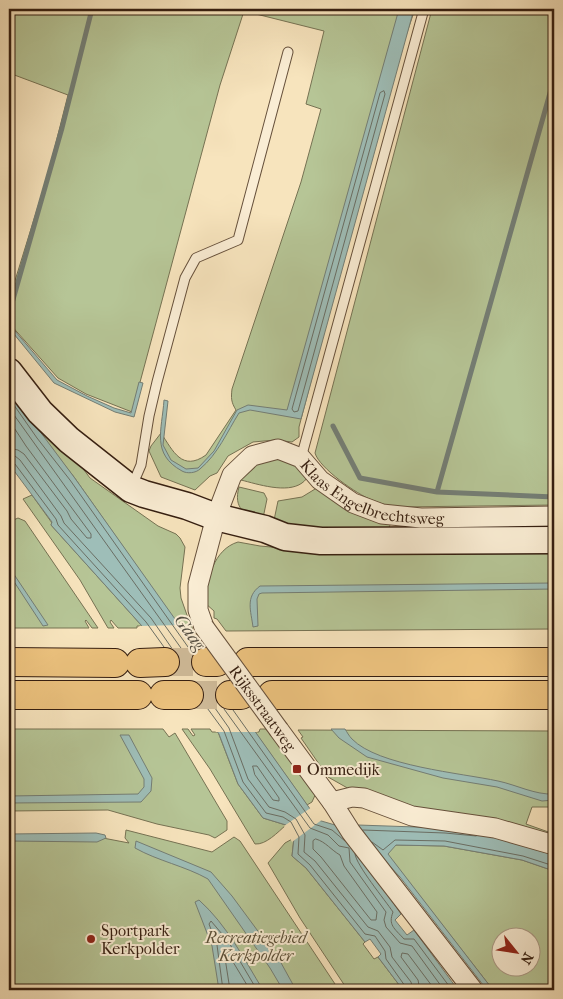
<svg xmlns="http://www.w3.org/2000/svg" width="563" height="999" font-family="'IM FELL French Canon',serif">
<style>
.green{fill:#b6c596;stroke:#767253;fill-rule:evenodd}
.water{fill:#9ebeb8;stroke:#747e75}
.pier{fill:#f7e4bd}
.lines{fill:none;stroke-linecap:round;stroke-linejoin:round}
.shore{stroke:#6a6e64;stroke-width:1}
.stream{stroke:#747e75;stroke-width:5}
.highway-tunnel{stroke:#d0bc9a;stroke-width:28;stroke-dasharray:28 14;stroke-linecap:butt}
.lane-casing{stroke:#66503b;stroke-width:11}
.street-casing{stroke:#66503b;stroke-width:21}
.secondary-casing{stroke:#351e10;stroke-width:29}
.highway-casing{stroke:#351e10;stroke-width:30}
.lane{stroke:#faedd4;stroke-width:9}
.street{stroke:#faedd4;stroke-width:19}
.secondary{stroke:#faedd4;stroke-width:26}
.highway{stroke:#ecc27e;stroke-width:28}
.street-bridge-casing{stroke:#66503b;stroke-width:21;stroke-linecap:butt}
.street-bridge{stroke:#faedd4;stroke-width:19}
.poi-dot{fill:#8f2418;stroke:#faedd4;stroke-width:2}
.labels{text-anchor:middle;stroke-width:4;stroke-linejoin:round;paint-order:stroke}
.street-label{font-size:16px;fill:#351e10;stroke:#faedd4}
.poi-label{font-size:16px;fill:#351e10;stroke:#faedd4;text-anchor:start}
.park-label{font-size:16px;font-style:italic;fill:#5c5038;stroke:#faedd4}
.water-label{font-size:18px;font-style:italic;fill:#544e42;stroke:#faedd4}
</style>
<rect width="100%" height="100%" fill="#f7e4bd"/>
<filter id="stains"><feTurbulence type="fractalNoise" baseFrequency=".004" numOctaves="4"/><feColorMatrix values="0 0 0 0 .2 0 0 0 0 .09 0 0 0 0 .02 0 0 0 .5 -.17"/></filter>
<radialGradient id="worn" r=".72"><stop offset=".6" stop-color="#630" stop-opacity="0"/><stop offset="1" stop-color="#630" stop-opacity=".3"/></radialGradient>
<path class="green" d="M 9,9 L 415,9 L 386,94 L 299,427 L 299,437 L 292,442 L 275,440 L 253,442 L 228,456 L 217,473 L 210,476 L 195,490 L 161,477 L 149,451 L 151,446 L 161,433 C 173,451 182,472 206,455 L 236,410 C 231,402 231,398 232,389 L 301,182 L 321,109 L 306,104 L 324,31 L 244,11 L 220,85 L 132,412 L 86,394 L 58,378 L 9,323 L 9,300 L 48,174 L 68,95 L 9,73 Z
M 432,9 L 554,9 L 554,505 L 399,507 C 390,506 381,504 372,500 C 358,495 319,468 315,453 Z
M 41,435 L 52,436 L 72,454 L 90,478 L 158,526 L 176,534 L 180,538 L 185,547 L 180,588 L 181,598 L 188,618 L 191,623 L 190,624 L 193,629 L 179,626 L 74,477 Z
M 268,458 L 284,459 L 310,474 C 308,477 305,481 302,483 C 287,494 257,484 241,480 L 251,466 Z
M 320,486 L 391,522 L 388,531 L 317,531 L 273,525 L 278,501 L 302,497 Z
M 239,487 L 264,493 L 267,499 L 262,523 C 245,514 233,509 239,487 Z
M 32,495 L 52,523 L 51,525 L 142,626 L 137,626 L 137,628 L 118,628 L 111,620 L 110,622 L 114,628 L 108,628 L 80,580 L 23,499 Z
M 18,518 L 25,521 L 98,628 L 92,628 L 86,620 L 85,621 L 89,628 L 9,628 L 9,522 Z
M 238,542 L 260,546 L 315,551 L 554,550 L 554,629 L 226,631 L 217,619 L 214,618 L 214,611 L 205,603 C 206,580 214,549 238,542 Z
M 9,729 L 163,729 L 169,737 L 175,733 L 227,821 L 227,830 L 215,838 L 209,835 L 157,824 L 108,810 L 9,811 Z
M 182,729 L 188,729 L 193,736 L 195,735 L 191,729 L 210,729 L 212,732 L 218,732 L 238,784 L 263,818 L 286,825 C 278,832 266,845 255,844 L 210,769 Z
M 260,729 L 266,729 L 270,734 L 271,733 L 316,793 L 312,802 L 307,805 L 255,732 L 259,732 Z
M 298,730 L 554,731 L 554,807 L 532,807 L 526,824 L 554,834 L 554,843 L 413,812 L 351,790 L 328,777 L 301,738 L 303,737 Z
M 126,830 L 212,852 L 234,837 L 240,841 L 339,990 L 9,990 L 9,839 L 103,838 L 129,843 L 125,838 Z
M 294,838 L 292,856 L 306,868 L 365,942 L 363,944 L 374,959 L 378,957 L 403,990 L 348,990 L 343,983 L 300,918 L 268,863 L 285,843 Z
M 396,845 L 444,846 L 522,860 L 554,871 L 554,990 L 493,990 L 387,854 L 390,849 ZM 500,936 L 530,936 L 530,966 L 500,966 Z"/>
<path class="water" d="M 399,9 L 414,9 L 301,419 L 250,410 L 239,413 C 227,432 218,454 200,469 C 196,473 187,474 182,471 C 151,454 162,430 164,400 L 168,401 L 163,445 L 171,460 L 186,469 L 198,468 L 214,451 L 237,410 L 248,405 L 287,410 Z
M 9,324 L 57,380 L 87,396 L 114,408 L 131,413 L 139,382 L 143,383 L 134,417 L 115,412 L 54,383 L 9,328 Z
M 9,390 L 74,477 L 318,820 L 335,825 L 346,837 L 357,828 L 358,825 L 445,828 L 493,833 L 554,851 L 554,871 L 522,860 L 444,846 L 396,845 L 388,854 L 493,990 L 487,990 L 400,877 L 372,847 L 384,889 L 401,914 L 395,920 L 407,935 L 414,930 L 458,990 L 403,990 L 378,957 L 381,954 L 370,939 L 365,942 L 306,868 L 292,856 L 294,838 L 286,825 L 263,818 L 238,784 L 219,734 L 142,626 L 51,525 L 52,522 L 9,464 Z
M 9,567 L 48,625 L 43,626 L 9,574 Z
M 554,583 L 554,589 L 262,593 L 259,594 L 257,599 L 258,626 L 253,627 C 251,611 245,597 260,586 Z
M 331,729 L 345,729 C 347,732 349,736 352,739 C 378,766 461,773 498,781 C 517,785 535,795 554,794 L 554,800 L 542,801 L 497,787 L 443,778 L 367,757 L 339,738 Z
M 120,735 L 129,735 L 152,778 L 151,791 L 141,802 L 9,803 L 9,796 L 138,794 L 144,787 L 144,779 Z
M 96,833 L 105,835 L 106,838 L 97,842 L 9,841 L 9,834 Z
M 136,841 L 211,872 L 232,896 L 280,961 L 296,990 L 283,990 L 270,968 L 208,879 C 185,866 158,861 135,848 Z
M 199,900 C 227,925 244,959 263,990 L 219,990 L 212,946 L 195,902 Z"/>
<path class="pier" d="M 181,625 L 258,732 L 216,732 L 139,626 Z
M 312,807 L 320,818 L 323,819 L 292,842 L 284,826 Z"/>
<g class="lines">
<path class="shore" d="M 384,91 L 385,94 L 298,411 L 294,412 L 292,409 L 380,93 Z
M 9,398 L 37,438 L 70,480 L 193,654
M 9,408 L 191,662
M 9,420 L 26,446 L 91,534 L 91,538 L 87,538 L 71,519 L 67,511 L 24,454 L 18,450 L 9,448
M 9,455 L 15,456 L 20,460 L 61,516 L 64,523 L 151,618 L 173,650
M 9,462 L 15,464 L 56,519 L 58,525 L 146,622 L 164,647
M 203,691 L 229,728 L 248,779 L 269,807 L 285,812 L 296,819 L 305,835 L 304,852 L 315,861 L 368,927 L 378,931 L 390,947 L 392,957 L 411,982 L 413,990
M 202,701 L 224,731 L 243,782 L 266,813 L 283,817 L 291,822 L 299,837 L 298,854 L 310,865 L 365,934 L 375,936 L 385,951 L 386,959 L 405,986 L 406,990
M 224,709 L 310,828 L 328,835 L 339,846 L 349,848 L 350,862 L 386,912 L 384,920 L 386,927 L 400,943 L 412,946 L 444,990
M 233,710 L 314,824 L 332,830 L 345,841
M 253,766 L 257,766 L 279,798 L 279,801 L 273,800 L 255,775 Z
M 363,830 L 445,833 L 476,836
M 316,839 C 326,842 331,850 340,855 L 344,866 L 377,912 L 376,920 L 371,920 L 321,857 L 313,849 L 313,841 Z
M 372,842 L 383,850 L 395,840 L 445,841 L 523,856 L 554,866
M 355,854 C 356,865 385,900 393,912 C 388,925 394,928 404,939 L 414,939 L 452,990
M 223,990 L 217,945 L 209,924 L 211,921 L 228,941 L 257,990
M 230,990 L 225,958 L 228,956 L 230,957 L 250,990
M 420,990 L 418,980 L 401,957 L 402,953 L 408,954 L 435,990"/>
<path class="stream" d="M 12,303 L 62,128 L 92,9
M 333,426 L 360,478 L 437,492 L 554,497
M 437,492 L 554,79"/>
<path class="highway-tunnel" d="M 165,662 L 206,662
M 189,695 L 230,695"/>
<g class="lane-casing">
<path id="lane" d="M 301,458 L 424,9
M 132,486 L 141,465 L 149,416 L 157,382 L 185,278 L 196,258 L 238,240 L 288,52"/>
</g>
<g class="street-casing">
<g id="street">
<path id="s1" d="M 204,627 L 198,610 L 198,585 L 216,517 L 232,475 L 252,456 L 278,449 L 301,458 L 320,480 L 353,503 L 382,514 L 421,518 L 554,516"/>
<path d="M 279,730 L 332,802 L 351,832 L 473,990"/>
<path d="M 332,802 L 352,797 L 364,798 L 412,816 L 495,828 L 554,845"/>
</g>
</g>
<g class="secondary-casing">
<path id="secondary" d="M 9,372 L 40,412 L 69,440 L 131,489 L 144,494 L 187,506 L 216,517 L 265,529 L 285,537 L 321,541 L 554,540"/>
</g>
<g class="highway-casing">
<path id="highway" d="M 9,662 L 115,663
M 206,662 L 217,662
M 248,662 L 554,662
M 140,663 L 165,662
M 9,695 L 138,695
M 164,695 L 189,695
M 230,695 L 241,695
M 272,695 L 554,695"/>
</g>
<use href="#lane" class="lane"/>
<use href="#street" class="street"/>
<use href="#secondary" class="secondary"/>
<use href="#highway" class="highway"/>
<g class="street-bridge-casing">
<path id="street-bridge" d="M 204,627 L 279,730"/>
</g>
<use href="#street-bridge" class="street-bridge"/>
</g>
<g class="poi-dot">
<rect x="292" y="764" width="10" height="10" rx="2.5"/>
<circle cx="91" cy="939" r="5"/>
</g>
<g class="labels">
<g class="street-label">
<text dy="6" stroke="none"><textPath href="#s1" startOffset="321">Klaas Engelbrechtsweg</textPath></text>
<text transform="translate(263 708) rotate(54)" y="6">Rijksstraatweg</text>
</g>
<g class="poi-label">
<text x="307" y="775">Ommedijk</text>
<text x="101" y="936">Sportpark<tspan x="101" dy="18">Kerkpolder</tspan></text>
</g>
<g class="park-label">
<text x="256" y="943">Recreatiegebied<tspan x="256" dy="18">Kerkpolder</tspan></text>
</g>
<g class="water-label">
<text transform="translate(190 632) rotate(54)" y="6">Gaag</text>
</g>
</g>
<rect width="563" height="999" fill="none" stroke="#f7e4bd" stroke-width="30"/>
<rect x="10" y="10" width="543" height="979" fill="none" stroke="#351e10" stroke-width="2.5"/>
<rect x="15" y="15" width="533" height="969" fill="none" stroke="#351e10"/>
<g transform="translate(516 952) rotate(120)"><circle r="24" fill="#faedd4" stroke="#ab9a86"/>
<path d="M0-4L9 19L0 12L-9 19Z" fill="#8f2418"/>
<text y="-8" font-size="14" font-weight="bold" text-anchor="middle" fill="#351e10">N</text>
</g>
<rect width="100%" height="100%" filter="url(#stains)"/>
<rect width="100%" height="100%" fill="url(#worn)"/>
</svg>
